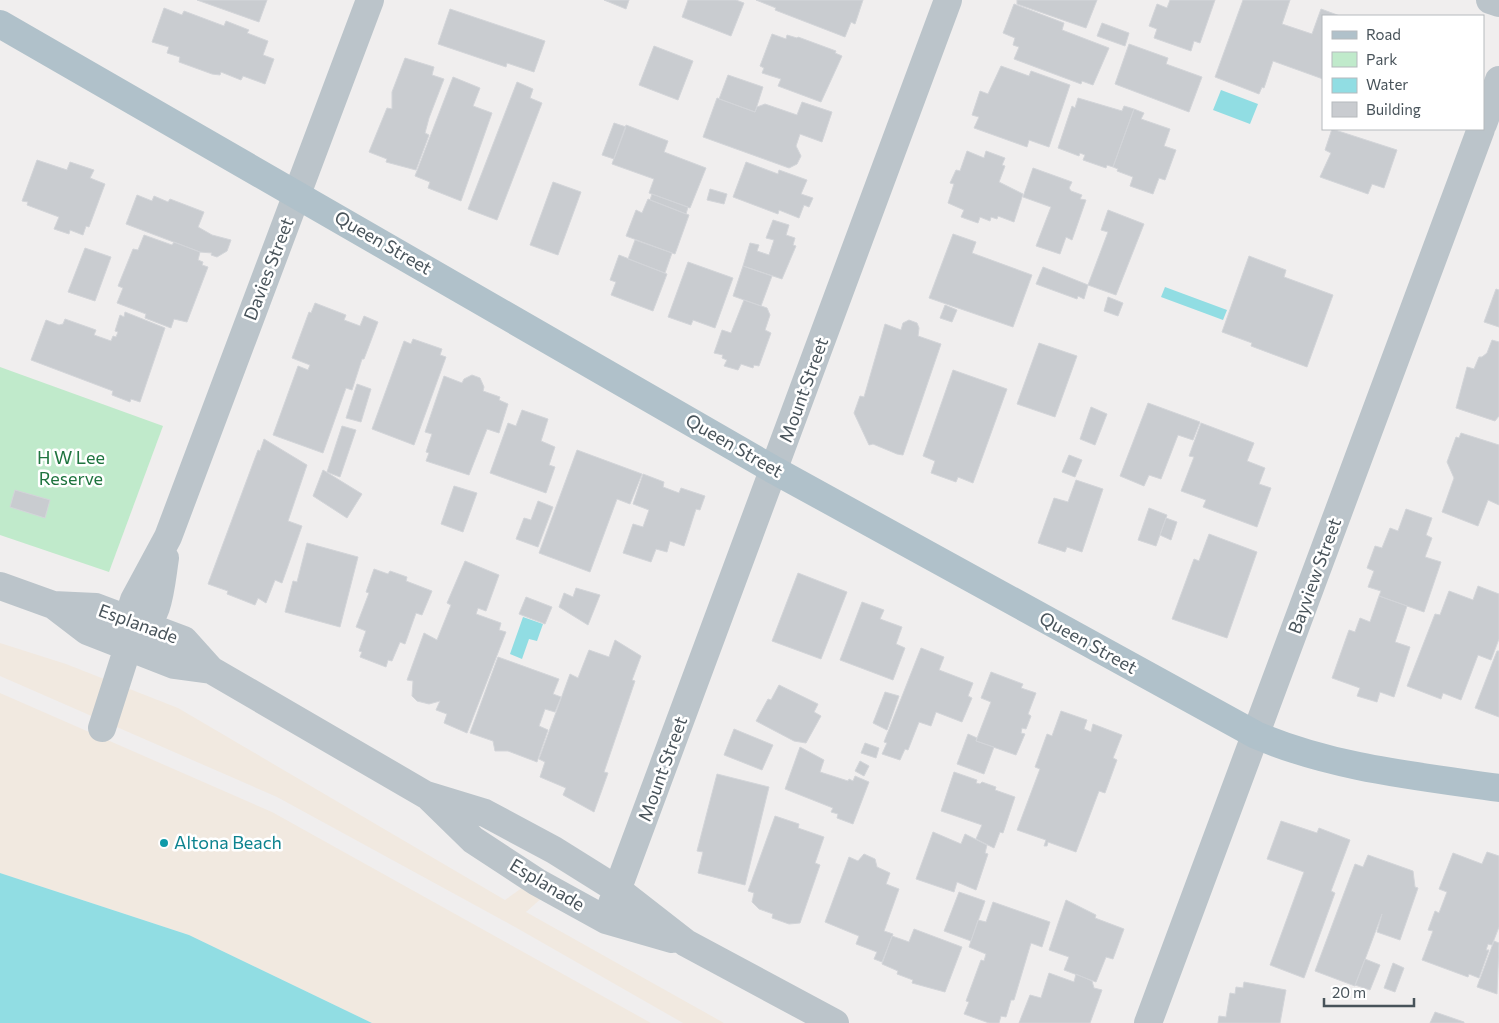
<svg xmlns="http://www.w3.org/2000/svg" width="1499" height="1023" font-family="Commissioner,sans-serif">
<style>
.green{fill:#c0eacb}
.sand{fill:#f1e9e0}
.water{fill:#91dde3}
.building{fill:#c9ccd0;stroke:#d3d5d9}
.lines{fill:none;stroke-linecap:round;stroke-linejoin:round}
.minor{stroke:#bbc4ca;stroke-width:28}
.major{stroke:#b0c1ca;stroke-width:28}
.culture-dot{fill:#0f9aa8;stroke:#fff;stroke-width:2}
.labels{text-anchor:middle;stroke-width:5;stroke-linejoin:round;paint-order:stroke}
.street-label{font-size:18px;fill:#48535a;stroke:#fff}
.park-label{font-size:18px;fill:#1f743f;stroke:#fff}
.culture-label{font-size:18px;fill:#0d838f;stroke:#fff;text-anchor:start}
</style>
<rect width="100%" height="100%" fill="#f0eeee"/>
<path class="green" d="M 0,367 L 163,426 L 109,572 L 0,535 Z"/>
<path class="sand" d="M 0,643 L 66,664 L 178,708 L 505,900 L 526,885 L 544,896 L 526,912 L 724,1023 L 683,1023 L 515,927 L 277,797 L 0,676 Z
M 0,693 L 272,812 L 651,1023 L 372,1023 L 189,935 L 0,873 Z"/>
<path class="water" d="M 1221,90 L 1258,104 L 1250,124 L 1213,110 Z
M 1165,287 L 1227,310 L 1223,320 L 1161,297 Z
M 523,617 L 543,624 L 537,641 L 529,639 L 522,659 L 510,654 Z
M 0,873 L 189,935 L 372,1023 L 0,1023 Z"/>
<path class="building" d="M 197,0 L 267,0 L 259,22 Z
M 604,0 L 629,0 L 626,9 Z
M 688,0 L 736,0 L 744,3 L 731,36 L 682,17 Z
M 756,0 L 863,0 L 855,24 L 851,22 L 845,37 L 775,10 L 776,8 Z
M 1017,0 L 1097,0 L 1086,28 L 1017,4 Z
M 1170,0 L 1215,0 L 1200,43 L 1194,41 L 1191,51 L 1154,38 L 1157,29 L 1149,26 L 1157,4 L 1167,8 Z
M 1243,0 L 1290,0 L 1282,24 L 1312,34 L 1321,9 L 1340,16 L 1323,16 L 1323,79 L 1273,61 L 1264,88 L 1262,87 L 1259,94 L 1215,77 Z
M 1014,4 L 1064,23 L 1062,30 L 1109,48 L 1093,85 L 1082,81 L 1081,84 L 1014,59 L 1019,47 L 1013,45 L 1015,38 L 1003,33 Z
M 164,8 L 182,15 L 184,11 L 224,26 L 226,21 L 249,30 L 247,33 L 268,41 L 263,55 L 274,59 L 265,84 L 243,76 L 241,80 L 221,72 L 220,75 L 212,74 L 179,62 L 180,57 L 167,53 L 169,47 L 152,42 Z
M 450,9 L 545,41 L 534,72 L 507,63 L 506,67 L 438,44 Z
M 1102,23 L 1129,33 L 1125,46 L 1097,36 Z
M 772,34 L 786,39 L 787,35 L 797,38 L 798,37 L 836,51 L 835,53 L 842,56 L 821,102 L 778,86 L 781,79 L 762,73 L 764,68 L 760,66 Z
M 1129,44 L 1168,58 L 1166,64 L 1202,77 L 1189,112 L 1115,84 Z
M 654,46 L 693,61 L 678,100 L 639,85 Z
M 405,58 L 434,67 L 432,75 L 444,79 L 429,118 L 425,133 L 429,135 L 416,170 L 386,162 L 387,159 L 369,152 L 387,108 L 392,109 L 392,92 Z
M 1001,66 L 1029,76 L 1031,71 L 1070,85 L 1049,147 L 1029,140 L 1027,147 L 974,128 L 979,117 L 972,115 L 980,91 L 988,94 Z
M 728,75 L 763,87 L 755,112 L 719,99 Z
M 453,77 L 480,88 L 473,106 L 492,113 L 461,201 L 428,188 L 430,182 L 415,176 Z
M 517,82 L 533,89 L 530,98 L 542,103 L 497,220 L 468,209 Z
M 717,98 L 755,112 L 757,107 L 765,104 L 797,115 L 802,102 L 832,112 L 822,142 L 800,134 L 796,146 L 801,156 L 797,164 L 789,168 L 703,137 Z
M 1078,98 L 1122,111 L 1124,106 L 1134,109 L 1113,167 L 1107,165 L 1106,168 L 1083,160 L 1085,155 L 1080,153 L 1079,156 L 1058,148 L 1072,106 L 1075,108 Z
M 1134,109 L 1144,113 L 1141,119 L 1170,129 L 1164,146 L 1176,150 L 1165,180 L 1159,178 L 1153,194 L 1130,186 L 1133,177 L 1117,171 L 1118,169 L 1113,167 Z
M 614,123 L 626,127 L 614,159 L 602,155 Z
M 626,125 L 668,141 L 664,152 L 706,168 L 690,208 L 649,193 L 654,179 L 612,164 Z
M 1332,129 L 1397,150 L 1384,188 L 1372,184 L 1368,194 L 1320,177 L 1331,153 L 1325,150 Z
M 967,151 L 984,158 L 986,151 L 1005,158 L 1002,165 L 1005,166 L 999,182 L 1023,194 L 1014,222 L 998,216 L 997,219 L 991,217 L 990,221 L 980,217 L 978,223 L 961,217 L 964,210 L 948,203 L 954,184 L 950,183 L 956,170 L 960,171 Z
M 37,160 L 67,170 L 70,162 L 94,170 L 90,178 L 105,184 L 89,227 L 86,226 L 83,235 L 70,230 L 69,234 L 54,229 L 59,217 L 27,205 L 28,202 L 22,201 Z
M 746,162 L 778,174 L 779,170 L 807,180 L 801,194 L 813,198 L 809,207 L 804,205 L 799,218 L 779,210 L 778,214 L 733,197 Z
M 1033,168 L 1072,182 L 1069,188 L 1071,191 L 1082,195 L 1080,199 L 1086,200 L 1072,240 L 1066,237 L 1060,254 L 1036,246 L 1051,207 L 1023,197 Z
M 553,182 L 581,192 L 558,255 L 530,245 Z
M 710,189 L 727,194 L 724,204 L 707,200 Z
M 652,194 L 688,207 L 686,214 L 650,200 Z
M 137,195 L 152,201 L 154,196 L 168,202 L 170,199 L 204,212 L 198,227 L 212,235 L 231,240 L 227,251 L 217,257 L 211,255 L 212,253 L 200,252 L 126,224 Z
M 648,199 L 689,215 L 675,254 L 626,236 L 636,210 L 642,213 Z
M 1108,210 L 1144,224 L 1116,295 L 1088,285 L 1108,232 L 1101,230 Z
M 773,220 L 789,225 L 786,235 L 795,238 L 793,245 L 796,246 L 782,279 L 743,266 L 750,243 L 759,245 L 757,251 L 769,255 L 774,240 L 766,238 Z
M 953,234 L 976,242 L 972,253 L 1032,275 L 1013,327 L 929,298 Z
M 144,235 L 172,245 L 174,242 L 200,252 L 198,260 L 203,262 L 202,265 L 208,267 L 187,322 L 174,319 L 171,328 L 145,318 L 146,314 L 117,303 L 123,288 L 118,286 L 133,249 L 138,250 Z
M 635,240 L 672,253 L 665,273 L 628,259 Z
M 85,248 L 111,257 L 95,301 L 68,292 Z
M 619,255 L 667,274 L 653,311 L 611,295 L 616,282 L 610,280 Z
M 1249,256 L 1286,270 L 1284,277 L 1333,295 L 1307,367 L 1251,346 L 1252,343 L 1222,332 Z
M 688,262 L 733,278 L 715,328 L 693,320 L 691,325 L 668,317 Z
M 743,266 L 772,276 L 761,306 L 733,296 Z
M 1043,267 L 1088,285 L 1084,299 L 1078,296 L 1077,299 L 1036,284 Z
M 1496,289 L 1499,290 L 1499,327 L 1484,322 Z
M 1108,297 L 1123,303 L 1118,316 L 1104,311 Z
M 744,300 L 767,308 L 770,315 L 765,330 L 771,333 L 759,366 L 754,365 L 753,368 L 741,364 L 738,370 L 724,366 L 727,360 L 722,358 L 723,355 L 714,353 L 722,330 L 731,333 Z
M 315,303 L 346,315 L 344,320 L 360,326 L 364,316 L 378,322 L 364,359 L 362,359 L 352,390 L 346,388 L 323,453 L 273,435 L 298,366 L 308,370 L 310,365 L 292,358 L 309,312 L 311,313 Z
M 945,305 L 957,310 L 952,322 L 940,318 Z
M 125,312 L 165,328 L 140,402 L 131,399 L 130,402 L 112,395 L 113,391 L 31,360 L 46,320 L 59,325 L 63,324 L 65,319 L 96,330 L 94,335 L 111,341 L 113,336 L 116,337 L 118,332 L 115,331 L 120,315 L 124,317 Z
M 909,320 L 917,323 L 919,328 L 918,336 L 941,344 L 903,455 L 897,454 L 873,444 L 869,445 L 854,413 L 860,396 L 864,397 L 885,324 L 901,330 L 903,323 Z
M 413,339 L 442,349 L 440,355 L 446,357 L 414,445 L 372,429 L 404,341 L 411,344 Z
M 1492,340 L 1499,342 L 1499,416 L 1495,421 L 1456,408 L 1467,367 L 1474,369 L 1479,357 L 1482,357 L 1487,353 Z
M 1039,343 L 1077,356 L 1055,417 L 1017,404 Z
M 953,370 L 1007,389 L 973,483 L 958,477 L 956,482 L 931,473 L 935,461 L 923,456 Z
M 472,375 L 480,378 L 484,387 L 483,391 L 500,397 L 499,400 L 508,404 L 499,433 L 487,429 L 469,475 L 426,461 L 429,453 L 426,452 L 432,434 L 425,432 L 444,376 L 462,383 L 464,379 Z
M 357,384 L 371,389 L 361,422 L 346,418 Z
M 1148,403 L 1200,422 L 1193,440 L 1178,435 L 1161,479 L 1149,475 L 1144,486 L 1120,476 Z
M 1091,407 L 1107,414 L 1095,445 L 1080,439 Z
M 522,410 L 548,419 L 541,441 L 555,447 L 549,465 L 555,467 L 546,493 L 490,473 L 508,423 L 516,426 Z
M 1201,423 L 1254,443 L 1247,461 L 1265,468 L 1259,484 L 1271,488 L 1257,527 L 1203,507 L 1206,500 L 1181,491 L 1194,457 L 1189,456 Z
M 342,426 L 356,430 L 340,477 L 327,472 Z
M 1461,433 L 1499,445 L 1499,505 L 1488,500 L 1478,526 L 1442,512 L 1454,478 L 1447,462 L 1456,437 L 1459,438 Z
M 264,439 L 307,465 L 288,521 L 302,526 L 282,583 L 275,580 L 266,603 L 258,598 L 255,605 L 227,594 L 228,591 L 208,584 L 258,450 L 260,451 Z
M 577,450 L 642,474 L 630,504 L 617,499 L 590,572 L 539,553 Z
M 1069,455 L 1082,460 L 1075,477 L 1062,472 Z
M 323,470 L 362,494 L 347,518 L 313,496 Z
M 643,474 L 664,482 L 663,487 L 679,493 L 681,488 L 705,496 L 700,510 L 696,509 L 684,546 L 670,541 L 667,552 L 656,549 L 651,562 L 623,553 L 633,524 L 643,527 L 649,510 L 633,504 Z
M 1076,480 L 1103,489 L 1082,552 L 1067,547 L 1065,552 L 1038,543 L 1054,498 L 1068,502 Z
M 454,486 L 477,493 L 463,532 L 441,524 Z
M 15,490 L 50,500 L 45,518 L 10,507 Z
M 538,501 L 553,507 L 538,547 L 516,539 L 524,518 L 531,520 Z
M 1149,508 L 1167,515 L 1156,546 L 1138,540 Z
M 1406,509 L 1432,518 L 1426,535 L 1432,538 L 1425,557 L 1441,562 L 1424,612 L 1379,596 L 1381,591 L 1368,587 L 1374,571 L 1367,568 L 1375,546 L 1382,548 L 1390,528 L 1398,531 Z
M 1166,518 L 1177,522 L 1171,540 L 1160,535 Z
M 1209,534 L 1257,552 L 1227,638 L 1172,619 L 1194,559 L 1199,561 Z
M 307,543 L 358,557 L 340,627 L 285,612 L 293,581 L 297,582 Z
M 465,561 L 499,575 L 486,611 L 478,608 L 476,614 L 501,623 L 499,630 L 506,632 L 467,733 L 444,723 L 447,714 L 436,710 L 440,701 L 429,704 L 417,701 L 412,696 L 413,681 L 407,680 L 424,633 L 437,640 L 451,605 L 447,603 Z
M 374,569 L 388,574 L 390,571 L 407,577 L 406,581 L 432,591 L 422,615 L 416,613 L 405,644 L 400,642 L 392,661 L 388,660 L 386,667 L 360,657 L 362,652 L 359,651 L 366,631 L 356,627 L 369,593 L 366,592 Z
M 798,573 L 847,592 L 821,659 L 772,641 Z
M 1478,586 L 1499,594 L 1499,639 L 1491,660 L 1478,655 L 1461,700 L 1443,693 L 1441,699 L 1407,686 L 1435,614 L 1440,615 L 1449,591 L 1473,600 Z
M 576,588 L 600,595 L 588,625 L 559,607 L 564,593 L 573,597 Z
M 1379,596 L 1407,606 L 1395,642 L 1410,647 L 1394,697 L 1380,692 L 1377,702 L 1357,696 L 1360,688 L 1332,678 L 1349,630 L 1355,632 L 1360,618 L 1370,622 Z
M 526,597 L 552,607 L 545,624 L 519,614 Z
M 862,602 L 884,610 L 880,619 L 902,627 L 896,644 L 905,648 L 893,680 L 840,660 Z
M 615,640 L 641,656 L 632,680 L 635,681 L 604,772 L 608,773 L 594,812 L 563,795 L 566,788 L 540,777 L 545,762 L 539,759 L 570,674 L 578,678 L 589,650 L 609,657 Z
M 921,648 L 944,657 L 939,670 L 973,683 L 968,696 L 972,698 L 962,722 L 936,712 L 931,726 L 919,722 L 908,750 L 905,749 L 900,760 L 882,754 L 887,743 L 884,742 Z
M 1497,651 L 1499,651 L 1499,717 L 1475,708 Z
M 498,657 L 559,679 L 553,694 L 561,697 L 555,712 L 545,709 L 539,726 L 548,730 L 537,762 L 508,751 L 495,751 L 493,741 L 470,733 Z
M 991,672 L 1023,684 L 1021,688 L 1036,693 L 1028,714 L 1031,716 L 1026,729 L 1022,728 L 1021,733 L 1025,734 L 1016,755 L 976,741 L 991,702 L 981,698 Z
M 779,685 L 818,704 L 814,712 L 821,716 L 806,743 L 794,741 L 756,721 L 768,699 L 771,700 Z
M 885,692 L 899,696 L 887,730 L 873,723 Z
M 1061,711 L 1087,720 L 1084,729 L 1091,732 L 1093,724 L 1122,735 L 1113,758 L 1117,760 L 1105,793 L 1099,791 L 1076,852 L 1048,842 L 1047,846 L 1044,846 L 1046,840 L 1017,830 L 1040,769 L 1035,767 L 1047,734 L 1052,736 Z
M 734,729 L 773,745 L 762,770 L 724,755 Z
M 968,734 L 977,738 L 976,741 L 994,747 L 984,774 L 957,764 Z
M 865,743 L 879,748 L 876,758 L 861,753 Z
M 800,747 L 824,760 L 820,772 L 848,781 L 849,779 L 853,781 L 855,776 L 869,782 L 853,824 L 837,818 L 838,814 L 831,812 L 833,808 L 785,789 Z
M 860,761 L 869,766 L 864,776 L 855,771 Z
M 954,772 L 977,780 L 976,783 L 980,784 L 982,782 L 996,787 L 995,790 L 1015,797 L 1003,833 L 1000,832 L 994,848 L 976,839 L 982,825 L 941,811 Z
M 717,774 L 769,787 L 745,885 L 698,873 L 703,852 L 697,851 Z
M 775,816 L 799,824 L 798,828 L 824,837 L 815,863 L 820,865 L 800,923 L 789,924 L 772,918 L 773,914 L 759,909 L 752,902 L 754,893 L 748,891 Z
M 1281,821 L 1317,833 L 1319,828 L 1350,840 L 1331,891 L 1335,893 L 1304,978 L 1270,965 L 1304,872 L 1267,859 Z
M 933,832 L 961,844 L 965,834 L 987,845 L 985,853 L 988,854 L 976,890 L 957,882 L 954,892 L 916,879 Z
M 1487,852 L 1499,856 L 1499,927 L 1492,945 L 1488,944 L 1486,950 L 1489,950 L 1479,978 L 1469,974 L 1468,977 L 1422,960 L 1433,931 L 1428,930 L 1435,911 L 1439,913 L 1447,892 L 1439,889 L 1453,853 L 1482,864 Z
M 864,854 L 875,859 L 877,867 L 890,873 L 886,884 L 899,889 L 884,931 L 893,934 L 882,962 L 874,959 L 877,952 L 856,944 L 859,936 L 825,922 L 849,857 L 858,861 Z
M 1368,855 L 1413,871 L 1415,887 L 1418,888 L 1400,940 L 1377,932 L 1382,914 L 1355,986 L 1315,971 L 1355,864 L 1363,867 Z
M 959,892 L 985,901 L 971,941 L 944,931 Z
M 1066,900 L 1096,915 L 1095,918 L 1124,929 L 1113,959 L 1106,957 L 1096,982 L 1064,970 L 1069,957 L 1049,950 Z
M 993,902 L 1050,922 L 1042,947 L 1031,943 L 1014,1000 L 1011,1000 L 1006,1017 L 1001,1016 L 999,1023 L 989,1023 L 964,1014 L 969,1002 L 966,1001 L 981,960 L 984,961 L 986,954 L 969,947 L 978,920 L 986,922 Z
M 914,929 L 962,947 L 945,992 L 912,983 L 913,980 L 897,974 L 898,971 L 882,964 L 892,936 L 909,942 Z
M 1494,941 L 1499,943 L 1497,994 L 1477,987 Z
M 1365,959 L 1380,965 L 1370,990 L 1355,985 Z
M 1393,963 L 1404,968 L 1395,992 L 1384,988 Z
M 1049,973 L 1074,982 L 1076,974 L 1092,981 L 1094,988 L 1102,990 L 1090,1023 L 1019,1023 L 1030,995 L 1041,998 Z
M 1244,982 L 1286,990 L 1280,1023 L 1218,1023 L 1219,1016 L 1226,1017 L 1230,993 L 1235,994 L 1236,987 L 1243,988 Z
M 1435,1012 L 1464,1022 L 1464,1023 L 1430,1023 Z"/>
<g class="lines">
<path class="minor" d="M 1490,0 L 1499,3
M 1483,124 L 1499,80
M 0,586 L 53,605 L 96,607 L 184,640 L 211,670 L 426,795 L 485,813 L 554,850 L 618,890 L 686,943 L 835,1023
M 53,605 L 87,631 L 174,665 L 211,670
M 135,640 C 160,616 160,591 165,558
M 102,728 L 128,647 L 128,619 L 134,600 L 168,537 L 370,0
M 430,798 L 473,840 L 537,882 L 606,920 L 672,939
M 606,920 L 948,0
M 1148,1023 L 1481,129"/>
<path class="major" d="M 0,24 L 774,470 L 1256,735 C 1333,768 1417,776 1499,788"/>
</g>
<circle class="culture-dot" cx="164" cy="843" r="5"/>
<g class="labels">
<g class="street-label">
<text transform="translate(383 243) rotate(30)" y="6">Queen Street</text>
<text transform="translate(269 269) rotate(-69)" y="6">Davies Street</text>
<text transform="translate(804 390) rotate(-70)" y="6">Mount Street</text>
<text transform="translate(734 446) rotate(30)" y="6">Queen Street</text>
<text transform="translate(1315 576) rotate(-70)" y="6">Bayview Street</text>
<text transform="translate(138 624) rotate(20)" y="6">Esplanade</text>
<text transform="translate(1088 643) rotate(29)" y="6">Queen Street</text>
<text transform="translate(663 769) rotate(-70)" y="6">Mount Street</text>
<text transform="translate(547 885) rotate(31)" y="6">Esplanade</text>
</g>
<g class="park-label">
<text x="71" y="464">H W Lee<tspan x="71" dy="21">Reserve</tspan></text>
</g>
<g class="culture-label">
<text x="174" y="849">Altona Beach</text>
</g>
</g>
<rect x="1322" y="15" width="162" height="115" fill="#ffffff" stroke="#b6babd"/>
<rect x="1332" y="31" width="25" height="8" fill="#b0c1ca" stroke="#b6babd"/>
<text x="1366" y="40" font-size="15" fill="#48535a">Road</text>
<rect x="1332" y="52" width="25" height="15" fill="#c0eacb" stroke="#b6babd"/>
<text x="1366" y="65" font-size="15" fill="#48535a">Park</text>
<rect x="1332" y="78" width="25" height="15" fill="#91dde3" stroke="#b6babd"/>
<text x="1366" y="90" font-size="15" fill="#48535a">Water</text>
<rect x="1332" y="102" width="25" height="15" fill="#c9ccd0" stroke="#b6babd"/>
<text x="1366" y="115" font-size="15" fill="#48535a">Building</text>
<path d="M1324 998v8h90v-8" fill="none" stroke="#48535a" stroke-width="2.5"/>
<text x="1332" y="998" font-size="15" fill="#48535a" stroke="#ffffff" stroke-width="4" paint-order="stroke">20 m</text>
</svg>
